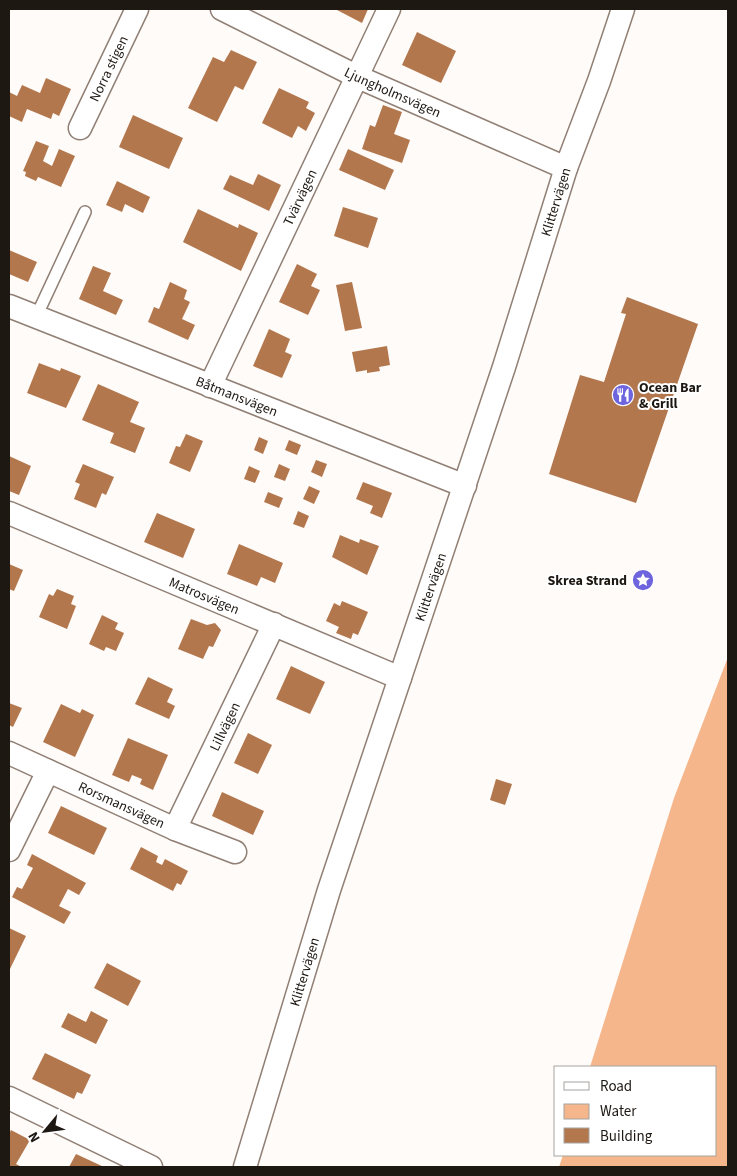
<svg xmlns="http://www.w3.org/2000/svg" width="737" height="1176" font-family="'Source Sans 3',sans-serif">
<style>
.water{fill:#f6b68b}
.building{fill:#b3774e}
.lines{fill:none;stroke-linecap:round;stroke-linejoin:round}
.lane-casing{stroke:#907f74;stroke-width:14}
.street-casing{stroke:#907f74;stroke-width:25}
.lane{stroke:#fff;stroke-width:11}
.street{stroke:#fff;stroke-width:22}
.labels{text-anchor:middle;stroke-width:4;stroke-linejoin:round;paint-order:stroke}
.street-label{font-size:14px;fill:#1e1813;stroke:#fff}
.poi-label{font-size:14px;font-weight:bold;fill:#1e1813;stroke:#fff;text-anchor:start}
</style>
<rect width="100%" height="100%" fill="#fffbf8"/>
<path class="water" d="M 728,657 L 728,1167 L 559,1167 L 563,1155 L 716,1155 L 716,1067 L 590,1067 L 674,798 Z"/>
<path class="building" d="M 337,9 L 368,9 L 362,23 L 337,10 Z
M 417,32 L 456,51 L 441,83 L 402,65 Z
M 231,50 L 257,62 L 243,90 L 235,86 L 217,122 L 188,108 L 213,57 L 224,62 Z
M 46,78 L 71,89 L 59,116 L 53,113 L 51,119 L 27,109 L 22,122 L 9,116 L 9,92 L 17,96 L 22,85 L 40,93 Z
M 279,88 L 309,102 L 306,108 L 315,113 L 306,131 L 298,126 L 292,138 L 262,123 Z
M 383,105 L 402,112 L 394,134 L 410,140 L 402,163 L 362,149 L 370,125 L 375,127 Z
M 133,115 L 183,138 L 169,169 L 119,147 Z
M 36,141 L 49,146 L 43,161 L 52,166 L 59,149 L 75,156 L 61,187 L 38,177 L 36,181 L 25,176 L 26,172 L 23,171 Z
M 348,149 L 394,170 L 385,190 L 339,170 Z
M 258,174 L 281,185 L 269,211 L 223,189 L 230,175 L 253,185 Z
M 117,181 L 150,197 L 143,213 L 125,204 L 122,212 L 106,205 Z
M 343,207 L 378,218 L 368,248 L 334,236 Z
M 198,209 L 238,228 L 239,224 L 258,233 L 241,271 L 183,242 Z
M 9,250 L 37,262 L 28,282 L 9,274 Z
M 297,264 L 317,274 L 311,286 L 320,290 L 308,315 L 279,302 Z
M 93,266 L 111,273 L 103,291 L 123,300 L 116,315 L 79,299 Z
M 170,282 L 187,290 L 184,299 L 190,302 L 182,319 L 195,325 L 188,340 L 148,322 L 154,307 L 159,309 Z
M 352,282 L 362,328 L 345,331 L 336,285 Z
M 627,297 L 698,324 L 636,503 L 549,474 L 580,375 L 604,382 L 626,314 L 621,313 Z
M 269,329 L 290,339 L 285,352 L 292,355 L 282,378 L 253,366 Z
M 387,346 L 390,365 L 379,367 L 380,371 L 367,373 L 367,370 L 356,372 L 352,352 Z
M 39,363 L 60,371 L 61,368 L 81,376 L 66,408 L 27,393 Z
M 98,384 L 139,402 L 130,422 L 145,428 L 135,453 L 110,443 L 114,433 L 82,420 Z
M 186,434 L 203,441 L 190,472 L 169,463 L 176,446 L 180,447 Z
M 259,437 L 268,441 L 263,454 L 254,450 Z
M 289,440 L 301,445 L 297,455 L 285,450 Z
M 9,456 L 31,466 L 19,495 L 9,491 Z
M 316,460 L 327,464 L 322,477 L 311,472 Z
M 83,464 L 114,477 L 106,495 L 102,493 L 96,508 L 74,499 L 80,484 L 75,482 Z
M 279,464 L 290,469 L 285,481 L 274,477 Z
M 249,466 L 260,471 L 255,483 L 244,479 Z
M 363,482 L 392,493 L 382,518 L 370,513 L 373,506 L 356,499 Z
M 309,486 L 320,491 L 314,504 L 303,499 Z
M 268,492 L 283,498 L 279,508 L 264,502 Z
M 298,511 L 309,516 L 304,528 L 293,524 Z
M 157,513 L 195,529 L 183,558 L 144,542 Z
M 340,535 L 359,543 L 360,539 L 379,546 L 367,575 L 332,557 Z
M 239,544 L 283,563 L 275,583 L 261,577 L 257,586 L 227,574 Z
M 9,564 L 23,570 L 14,591 L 9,589 Z
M 57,589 L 74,596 L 71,604 L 76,606 L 67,629 L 39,617 L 49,594 L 53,596 Z
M 342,601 L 368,612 L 358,635 L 353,633 L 351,639 L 336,633 L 339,627 L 326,621 L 334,603 L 340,606 Z
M 102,615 L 118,623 L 115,629 L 124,633 L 116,651 L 106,647 L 104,651 L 89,644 Z
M 191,619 L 207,625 L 215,623 L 221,630 L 213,647 L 209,646 L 203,659 L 178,649 Z
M 291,666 L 325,682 L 310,714 L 276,699 Z
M 148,677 L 173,689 L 167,702 L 175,706 L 169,719 L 135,704 Z
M 9,703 L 22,708 L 13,727 L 9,725 Z
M 61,704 L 80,713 L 82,709 L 94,715 L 75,757 L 43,742 Z
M 248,733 L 272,745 L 258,774 L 234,763 Z
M 128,738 L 168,755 L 153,790 L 140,784 L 142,779 L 132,775 L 129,782 L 112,775 Z
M 496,779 L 512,784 L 505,805 L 490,800 Z
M 222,792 L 264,811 L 253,835 L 212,816 Z
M 61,806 L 107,828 L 94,855 L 48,833 Z
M 141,847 L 158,856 L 156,862 L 162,865 L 165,859 L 188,871 L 181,885 L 177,883 L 173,891 L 130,869 Z
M 32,854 L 86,883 L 79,895 L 68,889 L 59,906 L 71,912 L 64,924 L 12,897 L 17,887 L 22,889 L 33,868 L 27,865 Z
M 9,928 L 26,936 L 9,971 Z
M 107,963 L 141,981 L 128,1006 L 94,988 Z
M 91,1011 L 108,1020 L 96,1044 L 61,1027 L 68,1013 L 86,1022 Z
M 45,1053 L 91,1075 L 82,1094 L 77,1092 L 74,1099 L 32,1079 Z
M 11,1130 L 30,1140 L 16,1164 L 22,1167 L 9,1167 L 9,1134 Z
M 76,1154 L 104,1167 L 69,1167 Z"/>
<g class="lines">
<g class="lane-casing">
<path id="lane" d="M 36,317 L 85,212"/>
</g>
<g class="street-casing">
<g id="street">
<path id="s1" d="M 222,9 L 358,77 L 566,168"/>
<path id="s2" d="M 80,128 L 137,9"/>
<path id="s3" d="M 9,306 L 465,486"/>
<path id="s4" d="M 210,386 L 389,9"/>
<path id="s5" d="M 9,513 L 400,678"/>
<path id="s6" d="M 9,753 L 175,829 L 235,852"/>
<path id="s7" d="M 175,829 L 274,624"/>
<path d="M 9,850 L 48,771"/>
<path d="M 9,1098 L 151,1167"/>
<path id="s8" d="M 245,1167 L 329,890 L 504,367 L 566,168 L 599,81 L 623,9"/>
</g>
</g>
<use href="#lane" class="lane"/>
<use href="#street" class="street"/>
</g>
<defs>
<g id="restaurant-disc" transform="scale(1.125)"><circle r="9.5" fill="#6e64de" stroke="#fff"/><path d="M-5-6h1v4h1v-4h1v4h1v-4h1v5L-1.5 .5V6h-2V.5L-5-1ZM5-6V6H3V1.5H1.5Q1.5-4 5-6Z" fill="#fff"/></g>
<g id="sight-disc" transform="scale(1.125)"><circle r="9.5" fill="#6e64de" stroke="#fff"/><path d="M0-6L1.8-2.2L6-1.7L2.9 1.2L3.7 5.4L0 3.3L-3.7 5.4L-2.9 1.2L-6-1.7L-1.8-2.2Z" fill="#fff"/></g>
</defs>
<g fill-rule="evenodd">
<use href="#restaurant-disc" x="623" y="395"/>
<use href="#sight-disc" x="643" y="580"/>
</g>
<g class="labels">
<g class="street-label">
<text dy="5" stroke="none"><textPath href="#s2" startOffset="66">Norra stigen</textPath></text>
<text dy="5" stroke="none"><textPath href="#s1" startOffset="190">Ljungholmsvägen</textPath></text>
<text dy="5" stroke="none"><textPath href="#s4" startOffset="209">Tvärvägen</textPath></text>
<text dy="5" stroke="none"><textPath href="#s8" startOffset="1014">Klittervägen</textPath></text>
<text dy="5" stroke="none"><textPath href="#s3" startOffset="245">Båtmansvägen</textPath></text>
<text dy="5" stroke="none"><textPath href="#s8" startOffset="609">Klittervägen</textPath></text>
<text dy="5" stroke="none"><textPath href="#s5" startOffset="212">Matrosvägen</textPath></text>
<text dy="5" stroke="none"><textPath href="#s7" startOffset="114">Lillvägen</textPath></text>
<text dy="5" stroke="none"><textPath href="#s6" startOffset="124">Rorsmansvägen</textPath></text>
<text dy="5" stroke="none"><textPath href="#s8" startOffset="204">Klittervägen</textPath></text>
</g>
<g class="poi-label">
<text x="639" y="392">Ocean Bar<tspan x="639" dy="16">&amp; Grill</tspan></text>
<text x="627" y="585" text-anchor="end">Skrea Strand</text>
</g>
</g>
<rect width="737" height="1176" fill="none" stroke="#1e1813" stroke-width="20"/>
<rect x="554" y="1066" width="162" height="90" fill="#ffffff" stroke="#a5a3a1"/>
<rect x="564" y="1082" width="25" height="8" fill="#ffffff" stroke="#a5a3a1"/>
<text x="600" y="1091" font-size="15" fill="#1e1813">Road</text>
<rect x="564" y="1104" width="25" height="15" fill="#f6b68b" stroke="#a5a3a1"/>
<text x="600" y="1116" font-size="15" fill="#1e1813">Water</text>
<rect x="564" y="1128" width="25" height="15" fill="#b3774e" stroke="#a5a3a1"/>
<text x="600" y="1141" font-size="15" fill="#1e1813">Building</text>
<g transform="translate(45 1131) rotate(241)" stroke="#ffffff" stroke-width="4" paint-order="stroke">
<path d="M0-4L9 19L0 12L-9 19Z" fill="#1e1813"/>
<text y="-8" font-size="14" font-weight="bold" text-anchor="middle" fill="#1e1813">N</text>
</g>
</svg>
